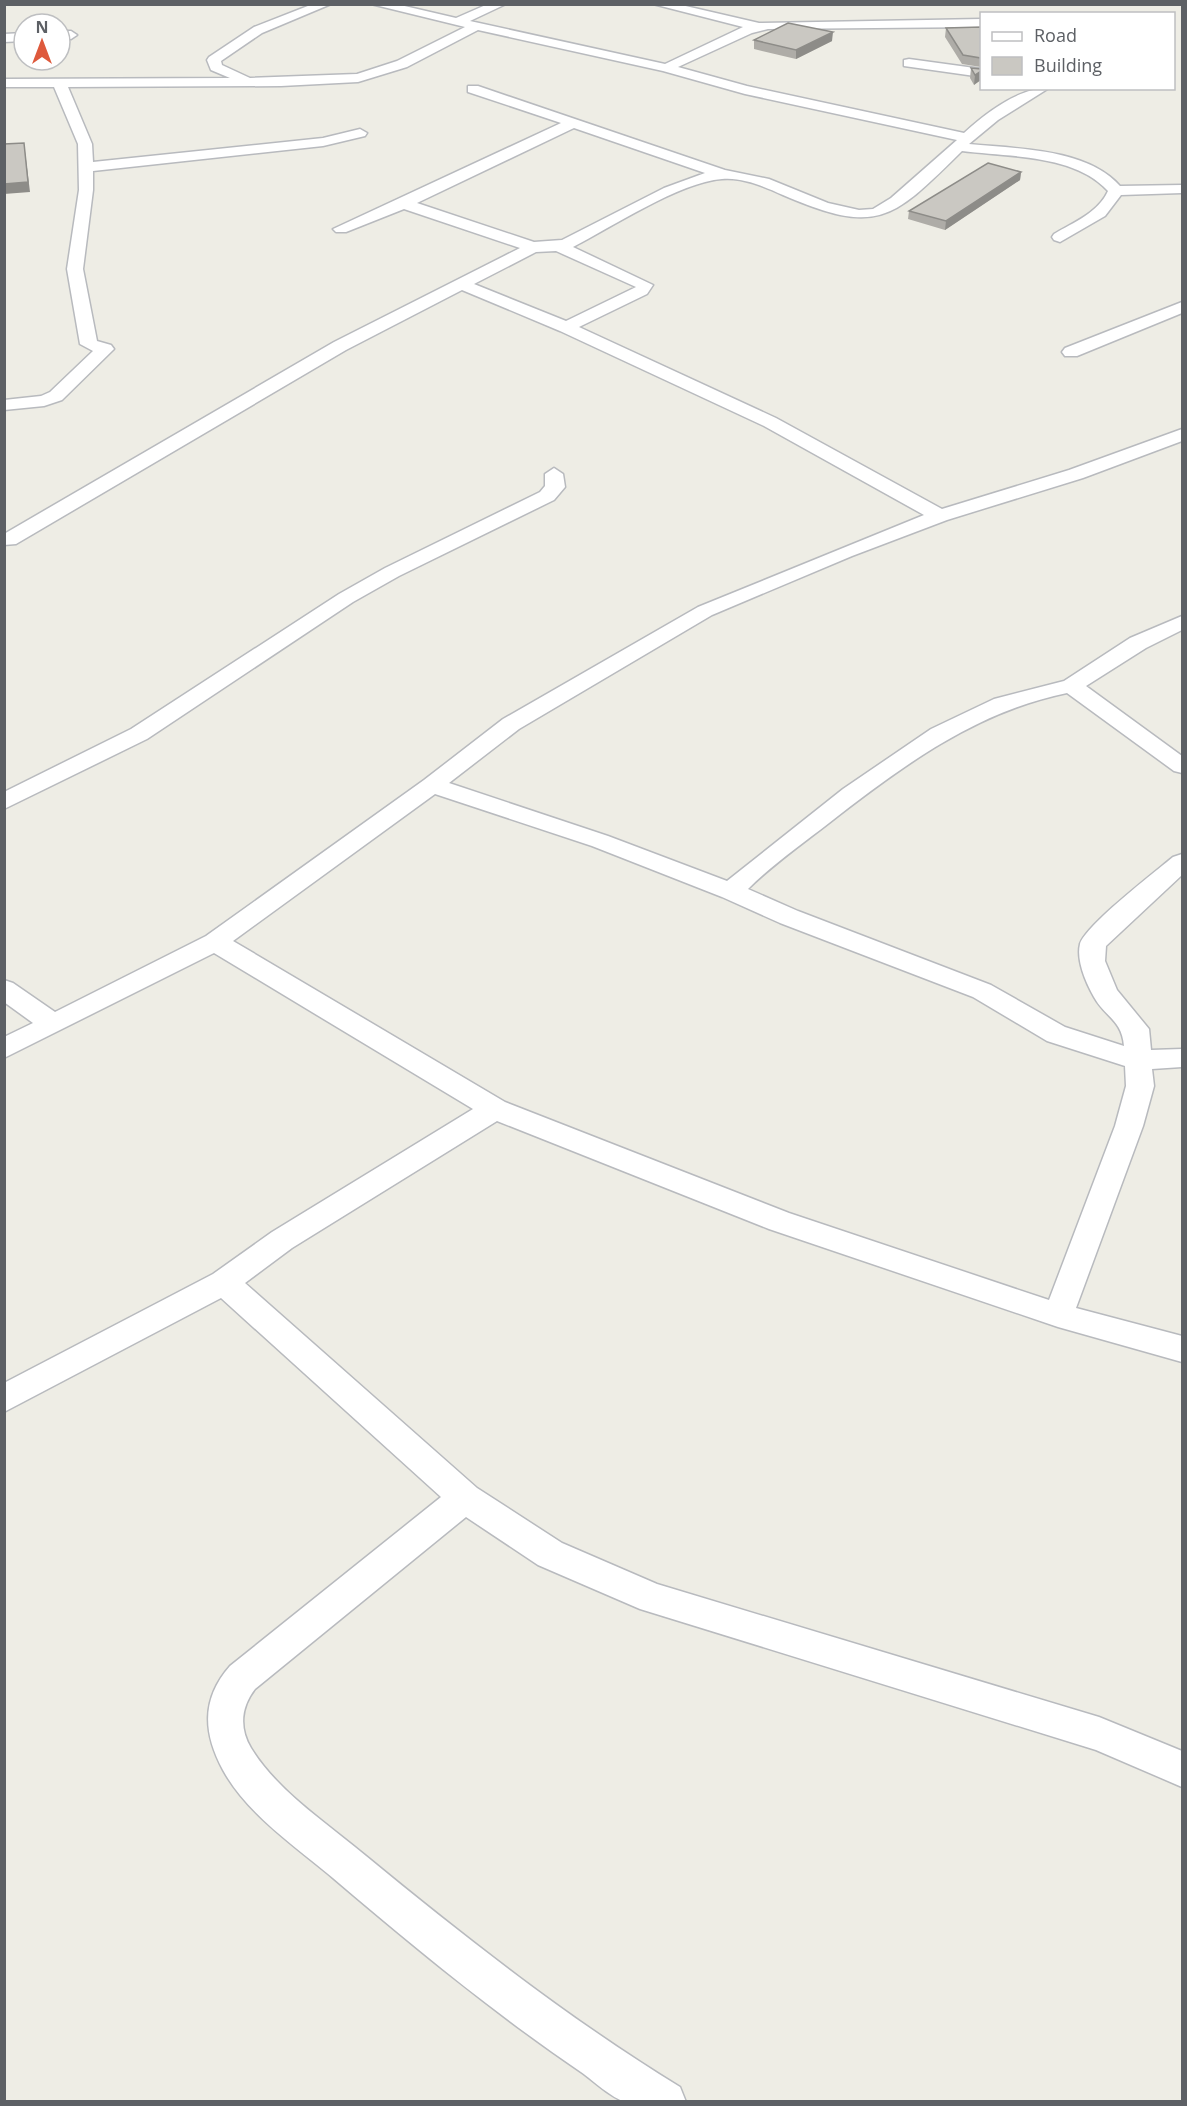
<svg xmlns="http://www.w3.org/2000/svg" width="1187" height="2106" font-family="'Open Sans',sans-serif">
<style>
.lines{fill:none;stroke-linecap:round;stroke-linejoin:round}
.minor-casing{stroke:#b8babe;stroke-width:3}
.minor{fill:#fff;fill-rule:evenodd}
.wall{fill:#aeaca7}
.shaded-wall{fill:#8d8c88}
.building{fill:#cac8c2;stroke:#8d8c88;stroke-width:1.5}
</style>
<rect width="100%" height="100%" fill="#eeede5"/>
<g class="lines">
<g class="minor-casing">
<path id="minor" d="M 313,4 L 331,4 L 262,33 L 221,61 L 222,65 L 250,78 L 357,74 L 397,61 L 465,27 L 371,4 L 396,4 L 456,18 L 488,4 L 506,4 L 470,21 L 665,64 L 743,27 L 653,4 L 677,4 L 759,23 L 982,19 L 982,27 L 768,29 L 752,33 L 678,67 L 747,86 L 964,133 C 987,112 1018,88 1049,88 L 998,120 L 969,144 C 1017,149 1086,148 1120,186 L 1182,185 L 1182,193 L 1121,195 L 1105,216 L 1060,242 L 1054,240 L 1052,237 L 1054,234 C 1074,222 1098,213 1108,191 C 1075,154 1008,157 962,151 C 892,220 878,236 783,195 C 765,187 743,177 722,179 C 680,182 612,227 573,247 L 653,285 L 647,294 L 579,327 L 776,418 L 942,509 L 1069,470 L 1182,429 L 1182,441 L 1083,478 L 947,520 L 852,556 L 712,615 L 519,729 L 449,783 L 608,836 L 727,881 L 843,789 L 931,729 L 994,699 L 1064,681 L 1130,638 L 1182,616 L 1182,630 L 1146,648 L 1086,686 L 1182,756 L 1182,773 L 1174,771 L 1067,693 C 975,712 902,766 829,823 C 802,844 773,864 748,889 L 798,911 L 991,985 L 1065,1027 L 1124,1046 C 1122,1020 1105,1017 1094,997 C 1086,983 1076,960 1080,944 C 1086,925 1155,872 1173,857 L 1182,854 L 1182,875 L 1106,946 L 1105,961 L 1117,990 L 1149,1029 L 1151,1050 L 1182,1049 L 1182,1067 L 1152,1069 L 1154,1086 L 1143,1126 L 1076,1308 L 1182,1336 L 1182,1362 L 1058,1327 L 769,1229 L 497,1121 L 292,1248 L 245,1283 L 477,1488 L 562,1543 L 657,1584 L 1099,1717 L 1182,1751 L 1182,1787 L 1096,1750 L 640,1609 L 538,1565 L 466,1517 L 255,1689 C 241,1707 239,1728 251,1748 C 278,1792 327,1823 366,1856 C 467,1939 569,2019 680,2087 L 686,2102 C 668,2102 644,2106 626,2102 C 611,2098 594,2081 581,2072 C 494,2013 413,1946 333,1878 C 296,1847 247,1814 223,1770 C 203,1733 201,1699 230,1666 L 441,1497 L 221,1298 L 4,1412 L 4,1383 L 213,1274 L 272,1232 L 473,1109 L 214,953 L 4,1058 L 4,1037 L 33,1023 L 4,1002 L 4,980 L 13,983 L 55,1012 L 206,936 L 424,780 L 503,719 L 698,607 L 924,515 L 764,426 L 560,331 L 462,290 L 346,350 L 16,544 L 4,545 L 4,534 L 334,342 L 520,248 L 404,209 L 346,232 L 336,232 L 333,229 L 561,123 L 468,92 L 468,86 L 478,86 L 725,170 L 769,179 L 828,203 L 859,210 L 873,209 L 891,198 L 957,140 L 745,94 L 663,71 L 478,30 L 407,67 L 358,82 L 281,86 L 68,87 L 92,144 L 93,162 L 323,138 L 360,129 L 367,133 L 365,136 L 323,146 L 93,171 L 93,190 L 83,269 L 97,341 L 111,345 L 114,349 L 62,400 L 44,406 L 4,410 L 4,400 L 41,396 L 50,392 L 93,351 L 80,344 L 67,269 L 79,190 L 78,144 L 54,87 L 4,87 L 4,79 L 230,78 L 211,70 L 207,60 L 209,57 L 254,27 ZM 574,128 L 705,173 L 664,188 L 562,240 L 534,242 L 417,203 ZM 556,251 L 636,287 L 566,321 L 474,284 L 536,252 ZM 435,794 L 592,846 L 722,897 L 780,923 L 973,997 L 1047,1041 L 1125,1066 L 1126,1086 L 1115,1126 L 1049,1300 L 789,1213 L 505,1102 L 233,941 Z
M 60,31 L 71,31 L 77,35 L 71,39 L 60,39 Z
M 24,33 L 24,41 L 4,42 L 4,34 Z
M 909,59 L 982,69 L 982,77 L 904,66 L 904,60 Z
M 1182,302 L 1182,313 L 1077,356 L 1065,356 L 1062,352 L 1065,348 Z
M 554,468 L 563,474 L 565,487 L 554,500 L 399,576 L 353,602 L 147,739 L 4,809 L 4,792 L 131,729 L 339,594 L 385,568 L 540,492 L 545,486 L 545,474 Z"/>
</g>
<use href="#minor" class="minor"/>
</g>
<path class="wall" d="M 981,27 L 981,67 L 962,64 L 945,37 L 946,28 Z
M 754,40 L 832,41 L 796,59 L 754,49 Z
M 971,68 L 981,69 L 974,85 L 970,78 Z
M 1021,172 L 1020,180 L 945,230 L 908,219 L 909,211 Z"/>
<path class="shaded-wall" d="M 833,32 L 832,41 L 796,59 L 796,50 Z
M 981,71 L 981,80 L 974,85 L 975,75 Z
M 24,143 L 30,192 L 4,194 L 4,184 Z
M 1021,172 L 1020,180 L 945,230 L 946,221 Z"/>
<path class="building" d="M 788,23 L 833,32 L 796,50 L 754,40 Z
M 981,27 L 981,58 L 963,55 L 946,28 Z
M 971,68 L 981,69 L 981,71 L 975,75 Z
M 24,143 L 28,182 L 4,184 L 4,144 Z
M 988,163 L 1021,172 L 946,221 L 909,211 Z"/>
<rect width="1187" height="2106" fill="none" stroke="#5d6065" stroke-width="12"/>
<rect x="980" y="12" width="195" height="78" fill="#ffffff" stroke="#bebfc1" stroke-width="1.5"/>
<rect x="992" y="32" width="30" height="9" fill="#ffffff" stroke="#bebfc1" stroke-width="1.5"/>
<text x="1034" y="42" font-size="18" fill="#5d6065">Road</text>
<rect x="992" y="57" width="30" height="18" fill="#cac8c2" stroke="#bebfc1" stroke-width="1.5"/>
<text x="1034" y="72" font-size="18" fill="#5d6065">Building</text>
<g transform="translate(42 42)"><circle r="28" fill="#ffffff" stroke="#bebfc1" stroke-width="1.5"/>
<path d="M0-4.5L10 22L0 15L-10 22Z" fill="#de593c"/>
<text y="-9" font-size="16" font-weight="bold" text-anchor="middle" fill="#5d6065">N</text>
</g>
</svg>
